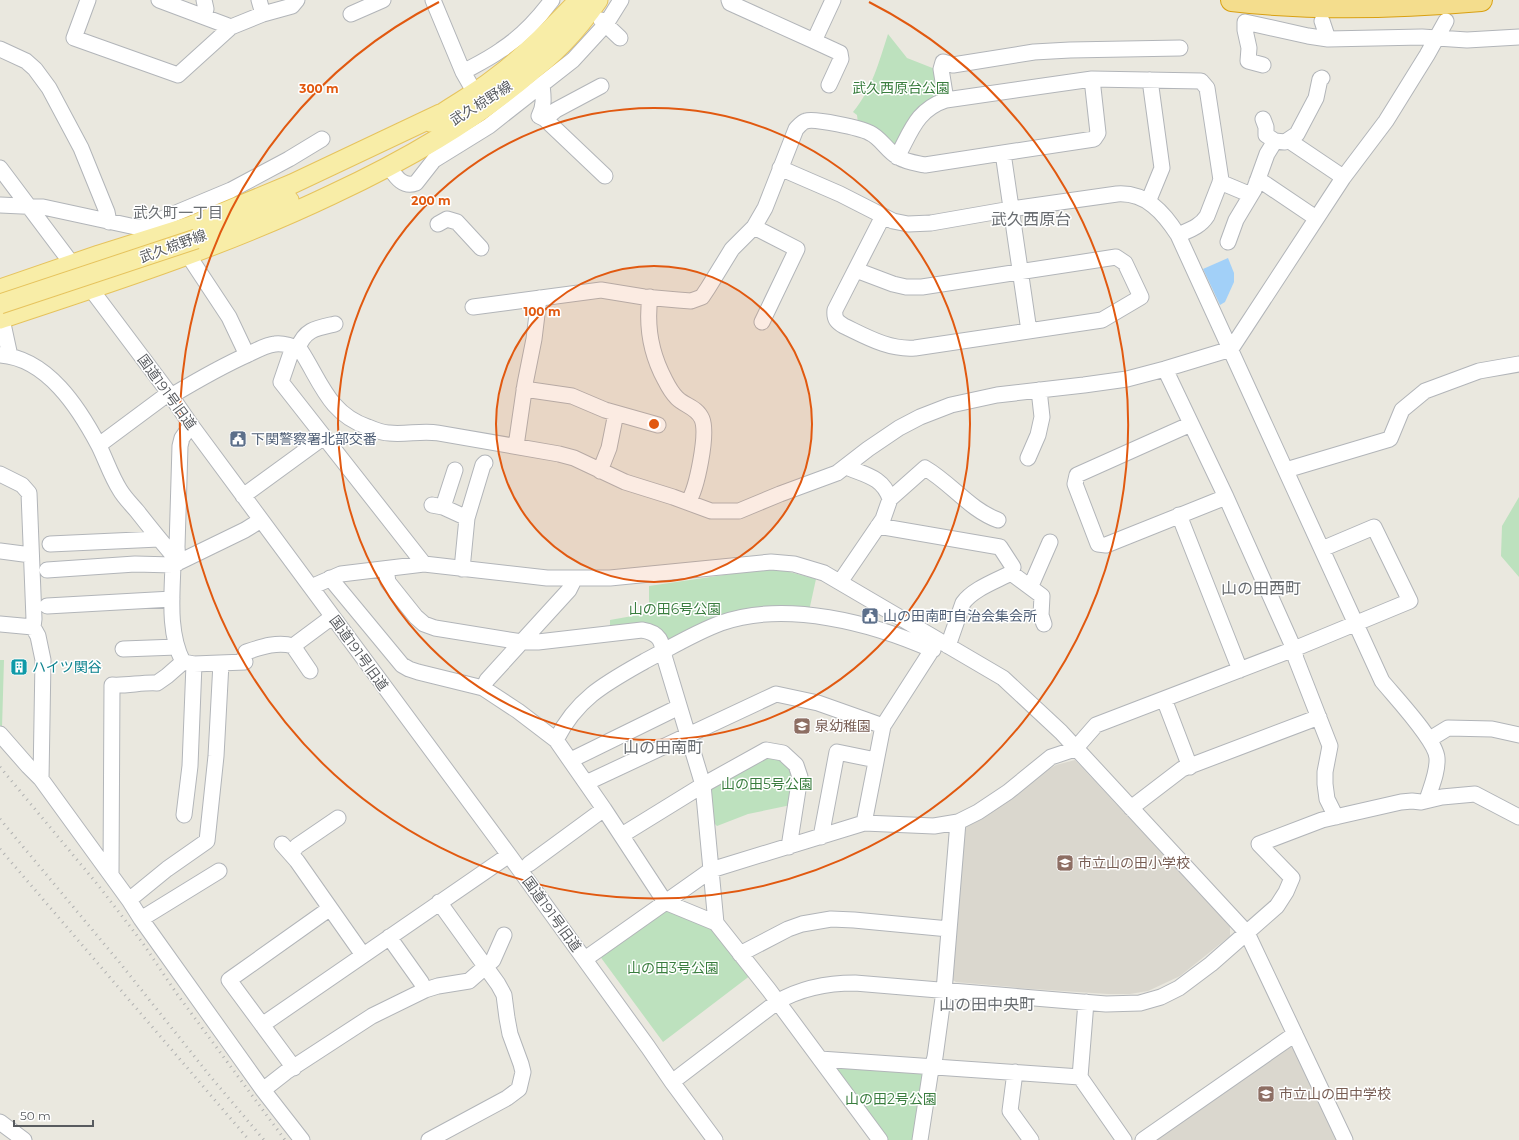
<svg xmlns="http://www.w3.org/2000/svg" width="1519" height="1140" font-family="Montserrat,'Noto Sans JP',sans-serif">
<style>
.education{fill:#dad7ce}
.green{fill:#bde1be}
.water{fill:#a2d0f8}
.lines{fill:none;stroke-linecap:round;stroke-linejoin:round}
.minor-casing{stroke:#b2b5b9;stroke-width:17}
.major-casing{stroke:#e6c35d;stroke-width:21}
.highway-casing{stroke:#d9a011;stroke-width:24}
.minor{stroke:#fff;stroke-width:15}
.major{stroke:#f8eda7;stroke-width:19}
.highway{stroke:#f4dd8d;stroke-width:22}
.rail{stroke:#b0b1b1;stroke-width:3;stroke-dasharray:1 5;stroke-linecap:butt}
.major-bridge-casing{stroke:#e6c35d;stroke-width:21;stroke-linecap:butt}
.major-bridge{stroke:#f8eda7;stroke-width:19}
.ring{fill:none;stroke:#e15910;stroke-width:2}
.labels{text-anchor:middle;stroke-width:3;stroke-linejoin:round;paint-order:stroke}
.park-label{font-size:14px;fill:#397d3e;stroke:#fff}
.street-label{font-size:14px;fill:#585b5f;stroke:#fff}
.service-label{font-size:14px;fill:#4e5e75;stroke:#fff;text-anchor:start}
.culture-label{font-size:14px;fill:#0d838f;stroke:#fff;text-anchor:start}
.education-label{font-size:14px;fill:#785e54;stroke:#fff;text-anchor:start}
.neighbourhood-label{font-size:15px;fill:#696d71;stroke:#fff}
.quarter-label{font-size:16px;fill:#696d71;stroke:#fff}
.centre{fill:#e15910;stroke:#fff;stroke-width:2}
.ring-label{font-size:12px;text-anchor:middle;font-weight:bold;fill:#e15910;stroke:#fff;stroke-width:3;stroke-linejoin:round;paint-order:stroke}
</style>
<rect width="100%" height="100%" fill="#eae8df"/>
<path class="education" d="M 1075,760 L 1230,926 L 1230,936 L 1180,976 L 1148,991 L 1130,994 L 1108,994 L 1018,988 L 1013,987 L 956,982 L 951,979 L 963,827 L 1034,778 L 1056,765 Z
M 1286,1045 L 1293,1048 L 1337,1140 L 1150,1140 Z"/>
<path class="green" d="M 888,34 L 907,58 L 935,69 L 940,92 L 935,99 L 899,143 L 889,144 L 858,123 L 857,115 L 853,112 C 872,89 879,62 888,34 Z
M 1519,497 L 1519,577 L 1501,556 L 1502,526 Z
M 758,570 L 782,570 L 816,579 L 809,611 L 668,641 L 610,630 L 610,620 L 649,613 L 649,586 Z
M 0,660 L 4,660 L 2,728 L 0,725 Z
M 765,754 L 778,755 L 795,775 L 791,805 L 748,814 L 717,826 L 714,823 L 710,788 Z
M 664,909 L 716,928 L 751,975 L 663,1042 L 599,955 Z
M 835,1064 L 922,1071 L 925,1076 L 915,1140 L 885,1140 L 833,1070 Z"/>
<path class="water" d="M 1228,258 L 1234,273 L 1234,282 L 1225,302 L 1220,305 L 1203,269 Z"/>
<g class="lines">
<g class="minor-casing">
<path id="minor" d="M 88,0 L 74,38 L 178,75 L 231,27
M 159,0 L 231,27 L 263,14 L 292,6 L 297,0
M 204,0 L 206,9 L 204,16
M 259,0 L 263,14
M 433,0 L 463,72 L 475,93
M 729,0 L 730,3 L 814,41 L 833,0
M 351,14 L 383,0
M 601,20 L 620,38
M 1322,21 L 1328,39
M 814,41 L 840,53 L 841,59 L 829,85
M 0,49 L 26,61 L 35,69 L 49,88 L 81,148 L 107,212 L 109,222
M 1263,65 L 1248,61 L 1249,48 L 1245,30 L 1245,22 L 1308,36 L 1328,39 L 1422,37 L 1467,40 L 1519,37
M 463,72 C 476,65 490,58 501,50 C 521,37 538,19 552,0
M 542,84 C 543,95 545,105 539,116 L 545,119 L 605,176
M 946,100 L 941,69 L 943,62 L 953,65 L 1034,52 L 1070,50 L 1180,48
M 545,119 L 556,110 L 601,86
M 1263,119 L 1266,127 L 1266,135 L 1275,141
M 1288,140 L 1337,173
M 1003,153 L 1029,331
M 897,157 C 911,132 916,110 946,100 L 1092,79 L 1201,81 L 1207,88 L 1221,180 L 1207,216 C 1200,227 1189,230 1178,235
M 389,167 C 396,177 403,188 416,183 L 434,160 L 489,126 L 573,60 L 606,24 L 621,0
M 0,168 L 169,393 L 191,425 L 509,855 L 648,1047 L 672,1082 L 715,1140
M 780,168 L 840,194 L 893,221 L 908,224 L 931,223 L 1011,209 L 1117,194 C 1146,192 1164,213 1178,235 L 1382,681 C 1395,697 1436,740 1437,758 C 1438,772 1431,787 1427,800
M 1257,181 L 1264,183 L 1310,214
M 1220,182 L 1251,195
M 1148,202 L 1162,168 L 1150,80
M 0,205 L 43,207 L 140,228 L 231,190 L 289,159 L 322,139
M 438,224 L 447,219 L 457,222 L 481,248
M 754,227 L 797,249 L 762,322
M 1228,242 L 1236,220 L 1254,190 L 1267,154 L 1275,141 L 1285,142 L 1297,134 L 1316,98 L 1320,79 L 1322,78
M 192,261 L 229,317 L 247,355
M 856,270 L 893,284 L 906,287 L 922,287 L 1116,257 L 1125,263 L 1141,297 L 1102,320 L 915,348 C 889,350 867,337 844,326 C 837,322 834,319 835,310 L 883,216
M 650,297 C 646,326 651,354 665,380 C 668,386 672,393 677,398 C 685,406 697,407 702,419 C 708,434 697,489 688,502
M 473,307 L 601,290 L 644,297 L 678,300 L 691,301 L 702,297 L 708,288 L 732,249 L 754,227 L 765,208 L 796,129 C 799,126 802,122 806,121 C 814,118 861,128 870,133 C 881,138 887,151 898,157 C 906,162 916,163 925,165 L 1094,139 L 1098,133 L 1092,79
M 2,319 L 10,356
M 293,347 L 281,382 L 424,564
M 298,348 C 305,329 317,328 335,324
M 0,355 C 47,358 79,408 99,446 C 106,460 111,476 120,490 C 124,497 131,504 137,511 C 148,525 160,540 172,554 L 177,556
M 1165,369 L 1226,497 L 1294,649 L 1296,659 L 1330,746 L 1325,772 L 1325,784 L 1327,799 L 1336,817
M 524,389 L 572,396 L 605,410 L 658,425
M 171,396 C 196,381 222,366 249,354 C 257,350 266,345 275,344 C 282,343 295,346 301,351 C 321,382 329,414 368,427 C 375,430 382,433 389,433 C 406,435 422,430 438,433 L 559,454 L 574,458 L 625,482 L 673,497 L 711,511 L 739,511 L 780,494 L 837,473 L 868,449 L 899,428 L 920,417 L 951,405 L 997,395 L 1084,385 L 1127,379 L 1165,369 L 1231,349 L 1343,178 L 1386,121 L 1427,55 L 1446,21
M 1191,424 L 1077,475 L 1075,484 L 1098,544 L 1106,545 L 1226,497
M 99,445 L 169,393
M 516,446 L 525,384 L 534,339 L 539,298
M 1028,458 L 1038,435 L 1042,417 L 1039,390
M 1286,470 L 1390,439 L 1402,410 L 1425,391 L 1479,371 L 1519,364
M 600,471 L 609,448 L 616,413
M 0,474 L 22,485 L 29,493 L 34,619 L 33,627 L 38,636 L 43,660 L 41,779
M 243,496 L 324,437
M 890,499 L 925,468 C 951,483 970,510 998,520
M 432,505 L 443,507 L 467,518
M 443,507 L 455,470
M 1179,515 L 1240,670
M 261,520 L 245,530 L 173,565 C 172,596 168,633 183,662 L 194,664 L 245,662 L 244,659 L 246,652 C 261,647 278,641 293,646 L 332,617
M 878,526 L 1000,547 L 1013,567 L 1011,573 C 996,581 973,589 963,603 L 948,646
M 50,544 L 159,539
M 0,551 L 31,555
M 178,563 L 177,547 L 180,446 L 182,438 L 191,425
M 386,569 L 388,582 L 416,617 L 424,624 L 435,628 L 522,642 L 538,642 L 642,630 C 661,633 662,642 665,659 L 703,785 L 716,923
M 462,569 L 467,518 L 483,465 L 485,463
M 47,570 L 135,564 L 173,565
M 1011,573 L 1042,596 L 1041,615 L 1044,624
M 330,578 L 402,665 L 409,669 L 418,672 L 483,688 L 518,711 L 556,740 L 604,809 L 665,902 L 716,923 L 769,990 L 880,1140
M 840,582 L 883,519 L 890,499 C 883,477 865,475 846,467
M 1029,586 L 1033,581 L 1050,542
M 311,587 L 341,574 L 424,564 L 547,578 L 610,578 L 771,562 L 794,564 L 824,573 L 1003,678 L 1061,732 L 1247,933 L 1345,1140
M 47,606 L 172,599
M 0,624 L 33,627
M 293,646 L 310,671
M 123,649 L 177,647
M 483,688 L 487,680 L 569,590 L 575,578
M 1164,699 L 1190,767
M 0,734 L 28,766 L 41,779 L 129,900 L 141,919 L 263,1090 L 302,1140
M 1430,739 L 1448,728 L 1492,729 L 1519,735
M 556,740 C 577,698 606,683 645,661 C 670,648 694,633 721,623 C 786,600 872,623 933,650
M 571,760 L 679,707
M 586,783 L 776,694 L 818,703 L 883,726
M 1131,808 L 1182,769 L 1319,717
M 184,815 L 190,766 L 194,664
M 864,823 L 883,726 L 937,642
M 622,835 L 703,785 L 766,750 L 783,753 L 796,765 L 800,777 L 789,847
M 821,837 L 837,752 L 876,760
M 282,844 L 297,861 L 363,955
M 291,854 L 297,846 L 338,818
M 529,864 L 604,809
M 111,875 L 112,685 C 127,686 143,682 157,683 L 167,676 L 183,662
M 129,900 L 167,869 L 207,841 L 216,756 L 221,663
M 141,919 L 219,871
M 389,937 L 421,982 L 425,990
M 740,954 L 788,929 L 802,924 L 831,919 L 854,920 L 949,929
M 585,959 L 711,870 L 864,823 L 934,826 L 958,822 L 978,812 L 1008,792 L 1051,757 L 1075,749 L 1096,725 L 1294,649 L 1410,601 L 1374,527 L 1322,549
M 262,1025 L 509,855
M 820,1059 L 1080,1077 L 1124,1140
M 294,1068 L 229,980 L 329,909
M 1015,1072 L 1010,1111 L 1031,1140
M 1080,1077 L 1086,1002
M 672,1082 L 777,1002 C 801,988 827,983 855,983 L 1106,1004 L 1140,1003 L 1161,997 L 1179,988 L 1211,964 L 1277,906 L 1286,892 L 1292,878 L 1259,844 L 1322,820 L 1401,802 L 1412,801 L 1421,802 L 1442,797 L 1475,794 L 1519,817
M 263,1090 L 286,1072 L 372,1016 L 425,990 L 438,986 L 469,981 L 493,960 L 504,935
M 0,1122 L 24,1140
M 429,1140 L 507,1098 L 519,1089 L 523,1072 L 521,1064 L 510,1034 L 507,1018 L 504,995 L 498,984 L 439,902
M 920,1140 L 930,1075 L 935,1057 L 944,991 L 958,822
M 1143,1140 L 1295,1034"/>
</g>
<g class="major-casing">
<path id="major" d="M 524,76 C 553,56 578,29 598,0
M 430,122 C 451,106 474,95 494,79 C 525,56 552,28 579,0
M 196,239 L 289,200
M 0,289 L 99,255 L 191,226 L 292,184 L 440,114
M 0,319 C 112,282 224,246 331,195 C 404,161 473,122 535,68"/>
</g>
<g class="highway-casing">
<path id="highway" d="M 1232,0 C 1314,10 1399,7 1481,0"/>
</g>
<use href="#minor" class="minor"/>
<use href="#major" class="major"/>
<use href="#highway" class="highway"/>
<path class="rail" d="M 0,767 L 98,885 L 142,942 L 177,994 L 285,1140
M 0,819 L 120,963 L 210,1076 L 264,1140
M 0,849 L 249,1140"/>
<g class="major-bridge-casing">
<path id="major-bridge" d="M 0,304 L 196,239"/>
</g>
<use href="#major-bridge" class="major-bridge"/>
</g>
<circle cx="654" cy="424" r="158" fill="#e15910" fill-opacity=".12"/>
<g class="ring">
<circle cx="654" cy="424" r="158"/>
<circle cx="654" cy="424" r="316"/>
<path d="M869 2A474 474 0 1 1 439 2"/>
</g>
<defs>
<g id="civic-square" transform="scale(0.9)"><rect x="-9" y="-9" width="18" height="18" rx="4" fill="#5c6f8a" stroke="#fff"/><path d="M-.6-6.5H3V-4.5H.6V-3L4-1V1h2V6H-6V1h2V-1L-.6-3ZM-1.2 2.5V6h2.4V2.5Z" fill="#fff"/></g>
<g id="building-square" transform="scale(0.9)"><rect x="-9" y="-9" width="18" height="18" rx="4" fill="#0f9aa8" stroke="#fff"/><path d="M-4-6H4V6H1V3H-1V6H-4ZM-2.5-4.3h1.7v1.8h-1.7ZM.8-4.3h1.7v1.8H.8ZM-2.5-1h1.7V.8h-1.7ZM.8-1h1.7V.8H.8Z" fill="#fff"/></g>
<g id="school-square" transform="scale(0.9)"><rect x="-9" y="-9" width="18" height="18" rx="4" fill="#8d6e63" stroke="#fff"/><path d="M0-5L7-2L0 1L-7-2ZM-4 1L0 2.5L4 1V4Q0 6-4 4Z" fill="#fff"/></g>
</defs>
<g fill-rule="evenodd">
<use href="#civic-square" x="238" y="439"/>
<use href="#civic-square" x="870" y="616"/>
<use href="#building-square" x="19" y="667"/>
<use href="#school-square" x="802" y="726"/>
<use href="#school-square" x="1065" y="863"/>
<use href="#school-square" x="1266" y="1094"/>
</g>
<g class="labels">
<g class="park-label">
<text x="901" y="93">武久西原台公園</text>
<text x="675" y="614">山の田6号公園</text>
<text x="767" y="789">山の田5号公園</text>
<text x="673" y="973">山の田3号公園</text>
<text x="891" y="1104">山の田2号公園</text>
</g>
<g class="street-label">
<text transform="translate(481 103) rotate(-32)" y="5">武久椋野線</text>
<text transform="translate(173 246) rotate(-20)" y="5">武久椋野線</text>
<text transform="translate(167 392) rotate(54)" y="5">国道191号旧道</text>
<text transform="translate(359 653) rotate(54)" y="5">国道191号旧道</text>
<text transform="translate(552 914) rotate(54)" y="5">国道191号旧道</text>
</g>
<g class="service-label">
<text x="251" y="444">下関警察署北部交番</text>
<text x="883" y="621">山の田南町自治会集会所</text>
</g>
<g class="culture-label">
<text x="32" y="672">ハイツ関谷</text>
</g>
<g class="education-label">
<text x="815" y="731">泉幼稚園</text>
<text x="1078" y="868">市立山の田小学校</text>
<text x="1279" y="1099">市立山の田中学校</text>
</g>
<g class="neighbourhood-label">
<text x="178" y="218">武久町一丁目</text>
</g>
<g class="quarter-label">
<text x="1031" y="225">武久西原台</text>
<text x="1261" y="594">山の田西町</text>
<text x="663" y="753">山の田南町</text>
<text x="987" y="1010">山の田中央町</text>
</g>
</g>
<circle cx="654" cy="424" r="6" class="centre"/>
<g class="ring-label">
<text x="319" y="93">300 m</text>
<text x="431" y="205">200 m</text>
<text x="542" y="316">100 m</text>
</g>
<path d="M14 1120v6h79v-6" fill="none" stroke="#585b5f" stroke-width="2"/>
<text x="20" y="1120" font-size="12" fill="#585b5f" stroke="#ffffff" stroke-width="3" paint-order="stroke">50 m</text>
</svg>
